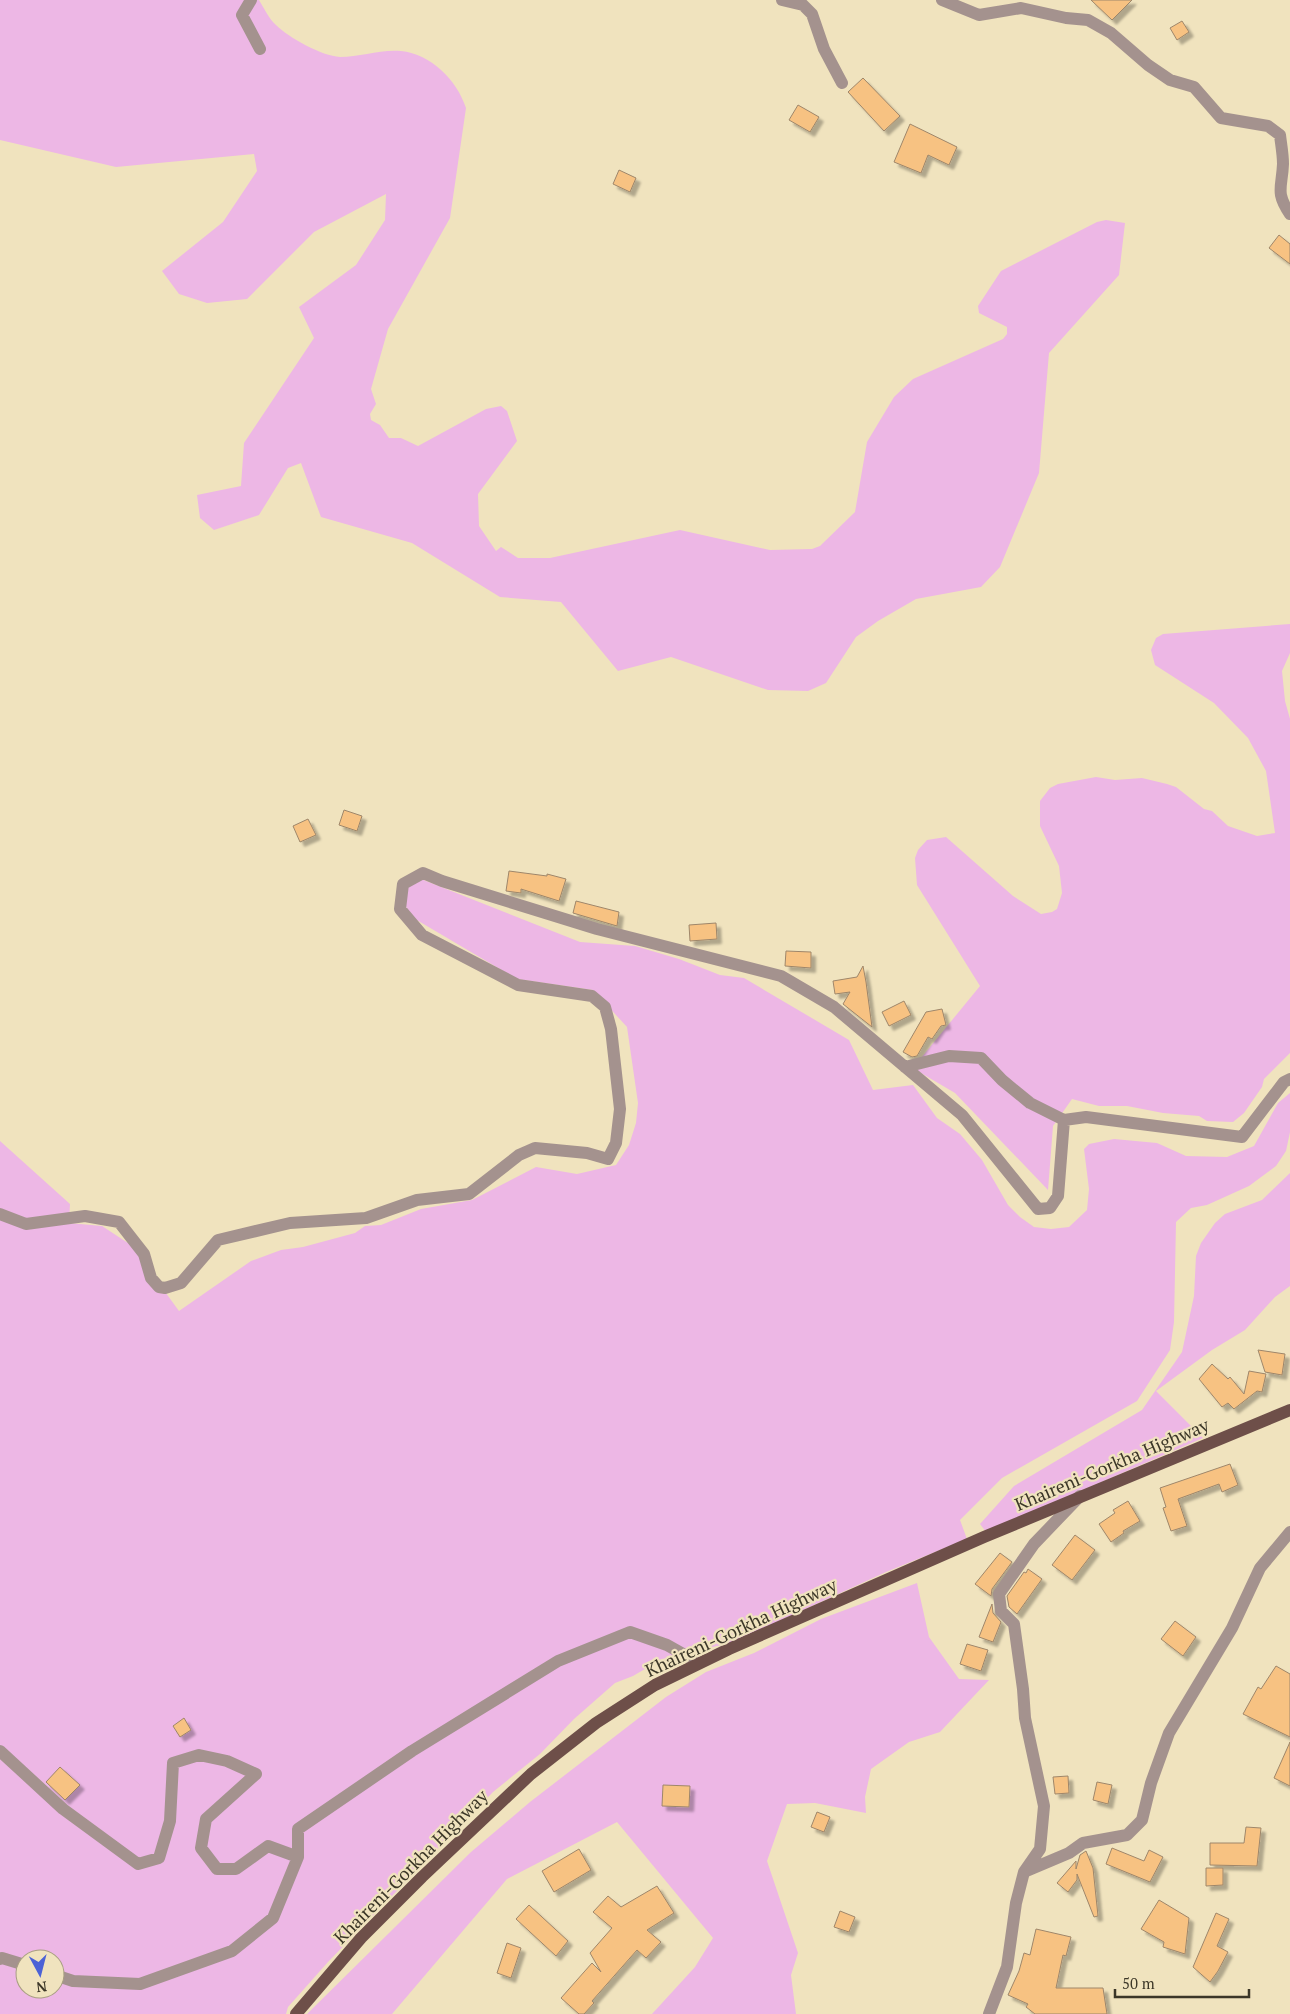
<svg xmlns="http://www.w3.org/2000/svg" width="1290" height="2014" font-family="'PT Serif',serif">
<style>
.green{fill:#edb7e5;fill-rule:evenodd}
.building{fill:#f7c282;stroke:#9e866a;filter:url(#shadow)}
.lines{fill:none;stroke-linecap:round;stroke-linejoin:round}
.minor{stroke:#a4928e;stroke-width:12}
.major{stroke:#6e4f49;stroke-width:12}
.labels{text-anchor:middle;stroke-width:4.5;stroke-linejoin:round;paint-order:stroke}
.street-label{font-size:18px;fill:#3c3728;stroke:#f0e3be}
</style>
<defs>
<filter id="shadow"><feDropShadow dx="4.5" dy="4.5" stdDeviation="1" flood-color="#0004"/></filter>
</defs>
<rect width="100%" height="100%" fill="#f0e3be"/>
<path class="green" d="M 0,0 L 259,0 C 264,8 269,19 276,25 C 289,38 322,56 340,57 C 360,57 381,49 401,51 C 431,54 457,80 466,108 L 450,218 L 388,329 L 371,389 L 376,404 L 370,414 L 371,420 L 380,425 L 389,438 L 401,438 L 418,446 L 486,409 L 501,406 L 507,411 L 517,441 L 478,494 L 479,526 L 496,551 L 501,547 L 518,558 L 550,558 L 680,530 L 770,550 L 812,549 L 820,546 L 855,512 L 867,442 L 894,397 L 913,379 L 1003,339 L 1007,334 L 1007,327 L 979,313 L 978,306 L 1001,271 L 1097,222 L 1106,220 L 1125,223 L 1119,275 L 1049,353 L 1039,473 L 1000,567 L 981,587 L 916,599 L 878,621 L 856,637 L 826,683 L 808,691 L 768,690 L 671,657 L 618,671 L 561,602 L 500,597 L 412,543 L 321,517 L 301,463 L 288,468 L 259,515 L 214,530 L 200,518 L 197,495 L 241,486 L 244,443 L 314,338 L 299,307 L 356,265 L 385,220 L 386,194 L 314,232 L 247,299 L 207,303 L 179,294 L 162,271 L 223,222 L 257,171 L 254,154 L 116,167 L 0,140 Z
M 1290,624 L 1290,653 L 1282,671 L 1285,701 L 1290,719 L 1290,1053 L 1264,1079 L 1262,1087 L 1244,1113 L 1233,1122 L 1207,1121 L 1199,1116 L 1163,1113 L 1127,1106 L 1099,1106 L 1072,1099 L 1053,1126 L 1048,1190 L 955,1093 L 904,1063 L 921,1058 L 980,986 L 917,885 L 915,858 L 918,850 L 927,840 L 946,837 L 1013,896 L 1041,914 L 1052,912 L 1057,909 L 1062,893 L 1059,866 L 1040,826 L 1040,801 L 1050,788 L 1058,784 L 1096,777 L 1115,780 L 1142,778 L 1167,784 L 1176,787 L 1204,809 L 1212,811 L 1228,826 L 1257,836 L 1275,833 L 1266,771 L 1248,738 L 1214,703 L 1155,665 L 1151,650 L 1156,638 L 1163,634 Z
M 421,879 L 580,942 L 635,946 L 679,959 L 720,975 L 744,978 L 849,1040 L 873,1090 L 913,1085 L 937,1118 L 960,1134 L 982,1160 L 1008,1205 L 1020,1217 L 1034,1227 L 1051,1229 L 1069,1227 L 1087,1210 L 1089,1189 L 1084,1149 L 1089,1144 L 1114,1139 L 1157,1143 L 1186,1156 L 1227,1157 L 1254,1146 L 1278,1103 L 1290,1093 L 1290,1132 L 1286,1151 L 1276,1166 L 1249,1186 L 1207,1205 L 1191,1208 L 1176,1222 L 1174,1322 L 1170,1350 L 1137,1401 L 1002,1478 L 960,1520 L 967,1539 L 886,1572 L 734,1642 L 662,1659 L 633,1676 L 615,1683 L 574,1719 L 540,1754 L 493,1792 L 328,1962 L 288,2007 L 286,2014 L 0,2014 L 0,1141 L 70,1204 L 69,1223 L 102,1226 L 131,1245 L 179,1311 L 251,1261 L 281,1250 L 303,1247 L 355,1233 L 365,1226 L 381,1225 L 421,1209 L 472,1200 L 536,1167 L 577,1174 L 616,1165 L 629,1145 L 636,1123 L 638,1103 L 627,1027 L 593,990 L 517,979 L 415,919 L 406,907 L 406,887 ZM 25,1959 L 55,1959 L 55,1989 L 25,1989 Z
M 1290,1173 L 1290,1286 L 1275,1297 L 1245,1330 L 1212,1350 L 1156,1391 L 1203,1438 L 986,1532 L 980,1524 L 1014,1486 L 1142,1410 L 1182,1352 L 1194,1296 L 1196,1256 L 1201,1243 L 1215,1223 L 1225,1214 L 1262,1200 Z
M 917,1583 L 929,1637 L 959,1679 L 989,1680 L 940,1732 L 909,1742 L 871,1769 L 865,1797 L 866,1813 L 815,1803 L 787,1804 L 767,1861 L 798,1953 L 791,1975 L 796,2014 L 652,2014 L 695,1967 L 713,1938 L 617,1822 L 507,1879 L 392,2014 L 307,2014 L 471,1852 L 530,1802 L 666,1697 L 706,1672 L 754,1653 L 821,1619 Z"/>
<path class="building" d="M 1091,0 L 1132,0 L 1112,20 Z
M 1182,21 L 1189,32 L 1177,40 L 1170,28 Z
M 863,78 L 900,116 L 884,131 L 848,92 Z
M 798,105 L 819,117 L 810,132 L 789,120 Z
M 910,124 L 957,147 L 949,165 L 928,155 L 921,173 L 894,162 Z
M 619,170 L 636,178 L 630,192 L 613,184 Z
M 1279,235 L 1290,244 L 1290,264 L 1269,248 Z
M 344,810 L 362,816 L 357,831 L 339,825 Z
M 308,819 L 316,835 L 300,842 L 293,826 Z
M 509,871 L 547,876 L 547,874 L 566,879 L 559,901 L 521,889 L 521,893 L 506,891 Z
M 576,901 L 619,912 L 617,926 L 573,913 Z
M 716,923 L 717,939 L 690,941 L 689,925 Z
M 786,951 L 811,952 L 811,968 L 785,966 Z
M 863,966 L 866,982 L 872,1027 L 843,1004 L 850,992 L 835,994 L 833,981 L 857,977 Z
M 904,1001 L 911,1015 L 889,1026 L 882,1012 Z
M 942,1009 L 946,1025 L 941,1026 L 932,1039 L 928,1037 L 917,1056 L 912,1057 L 903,1052 L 926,1012 Z
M 1258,1350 L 1285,1354 L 1282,1375 L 1265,1372 Z
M 1212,1364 L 1228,1379 L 1230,1377 L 1244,1394 L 1249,1371 L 1266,1374 L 1262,1392 L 1257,1391 L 1234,1409 L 1228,1403 L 1222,1407 L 1199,1379 Z
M 1230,1464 L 1238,1485 L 1222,1492 L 1219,1484 L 1178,1499 L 1187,1526 L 1171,1531 L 1163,1508 L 1166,1507 L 1160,1488 Z
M 1128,1501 L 1140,1521 L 1123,1531 L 1124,1533 L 1111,1542 L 1099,1524 L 1115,1513 L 1113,1510 Z
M 1075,1535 L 1095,1550 L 1072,1580 L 1052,1565 Z
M 1000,1553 L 1012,1562 L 992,1589 L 991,1596 L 975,1584 Z
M 1028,1569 L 1042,1579 L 1017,1614 L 1009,1607 L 1007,1596 L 1024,1572 L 1026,1573 Z
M 992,1604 L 993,1613 L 1001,1622 L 993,1642 L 979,1637 Z
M 1175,1621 L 1196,1637 L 1183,1656 L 1161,1639 Z
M 967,1644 L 988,1650 L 981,1671 L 960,1664 Z
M 1276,1666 L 1290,1674 L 1290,1737 L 1243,1714 L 1258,1687 L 1261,1689 Z
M 184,1718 L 191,1730 L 180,1737 L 173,1726 Z
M 1290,1742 L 1290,1786 L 1274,1778 Z
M 60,1767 L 80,1785 L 65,1800 L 46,1782 Z
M 1068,1776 L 1069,1793 L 1055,1794 L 1053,1777 Z
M 1097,1782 L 1112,1785 L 1108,1804 L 1093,1800 Z
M 663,1785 L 690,1786 L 689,1807 L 662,1806 Z
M 817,1812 L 830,1817 L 824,1832 L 811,1827 Z
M 1246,1827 L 1261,1828 L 1257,1866 L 1210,1865 L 1210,1843 L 1244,1843 Z
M 1112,1848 L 1144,1861 L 1149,1850 L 1163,1857 L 1150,1882 L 1106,1864 Z
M 579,1849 L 591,1870 L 554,1892 L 542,1871 Z
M 1086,1851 L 1093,1868 L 1098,1916 L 1094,1917 L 1077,1874 L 1077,1880 L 1068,1892 L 1057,1883 L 1076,1861 L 1076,1869 L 1080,1855 Z
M 1206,1868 L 1223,1868 L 1223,1885 L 1206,1886 Z
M 657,1886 L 674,1913 L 647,1930 L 661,1942 L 646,1958 L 637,1950 L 592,2001 L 594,2003 L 584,2014 L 579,2014 L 561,1998 L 592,1963 L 601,1972 L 590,1953 L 612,1928 L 593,1912 L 608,1896 L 621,1907 Z
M 1159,1900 L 1189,1918 L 1185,1954 L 1163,1947 L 1164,1942 L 1141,1929 Z
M 529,1905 L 568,1941 L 556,1956 L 516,1919 Z
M 840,1911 L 855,1917 L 849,1932 L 834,1927 Z
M 1216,1913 L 1229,1919 L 1217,1946 L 1228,1952 L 1218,1971 L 1210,1982 L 1193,1967 Z
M 1036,1929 L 1071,1937 L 1066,1956 L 1063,1955 L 1056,1988 L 1103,1988 L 1107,2014 L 1035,2014 L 1026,2007 L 1028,2004 L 1008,1995 L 1019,1971 L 1024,1953 L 1030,1955 Z
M 507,1943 L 521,1948 L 511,1978 L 497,1973 Z"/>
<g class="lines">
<path class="minor" d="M 251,0 L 242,15 L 260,49
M 782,0 L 803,5 L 812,14 L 824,49 L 842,83
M 942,0 L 979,15 L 1021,8 L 1066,18 L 1088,20 L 1111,33 L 1148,65 L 1170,80 L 1194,87 L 1221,118 L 1268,126 L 1280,135 C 1281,144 1283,154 1283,164 C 1282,188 1275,192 1290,214
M 905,1067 L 949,1056 L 981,1058 L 1002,1080 L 1030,1103 L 1064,1120
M 0,1214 L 26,1224 L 85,1216 L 119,1222 L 144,1254 L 151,1278 L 159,1287 L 165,1288 L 181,1283 L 218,1240 L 290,1223 L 366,1218 L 417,1200 L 469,1194 L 519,1155 L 535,1148 L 587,1153 L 608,1159 L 616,1143 L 620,1109 L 611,1029 L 605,1007 L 592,996 L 518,985 L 422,935 L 400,909 L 403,884 L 423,873 L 442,881 L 597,929 L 781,976 L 834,1007 L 962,1115 L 1038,1209 L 1050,1208 L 1058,1196 L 1064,1120 L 1086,1117 L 1242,1137 L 1284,1082 L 1290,1079
M 0,1751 L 63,1809 L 138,1864 L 159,1858 L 170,1821 L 173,1763 L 199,1755 L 227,1761 L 256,1774 L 206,1819 L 201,1848 L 217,1869 L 236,1869 L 268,1846 L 298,1857 L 273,1918 L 232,1951 L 140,1984 L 73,1981 L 55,1975
M 298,1857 L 298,1829 L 412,1751 L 558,1661 L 630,1632 L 667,1645 L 699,1663
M 1024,1872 L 1069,1853 L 1083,1843 L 1127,1835 L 1142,1820 L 1151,1783 L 1169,1733 L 1232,1628 L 1260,1568 L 1290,1532
M 0,1959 L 2,1958 L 25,1965
M 989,2014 L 1007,1967 L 1016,1903 L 1024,1872 L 1040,1849 L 1044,1806 L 1025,1718 L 1023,1689 L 1014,1624 L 1001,1611 L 999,1594 L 1034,1544 L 1080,1496"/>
<path class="major" d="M 296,2014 L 361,1938 L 422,1877 L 531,1774 L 596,1723 L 655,1685 L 729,1649 L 984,1537 L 1290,1410"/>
</g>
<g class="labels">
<g class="street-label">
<text transform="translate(1112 1465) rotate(-23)" y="6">Khaireni-Gorkha Highway</text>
<text transform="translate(741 1628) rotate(-25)" y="6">Khaireni-Gorkha Highway</text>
<text transform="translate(411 1867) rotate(-45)" y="6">Khaireni-Gorkha Highway</text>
</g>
</g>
<g transform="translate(40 1974) rotate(173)"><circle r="24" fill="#f0e3be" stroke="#a89e82"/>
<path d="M0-4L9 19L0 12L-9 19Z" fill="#4c62d6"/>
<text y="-8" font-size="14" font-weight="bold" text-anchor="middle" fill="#3c3728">N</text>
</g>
<path d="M1115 1989v8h134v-8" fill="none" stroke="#3c3728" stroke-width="2.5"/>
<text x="1122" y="1989" font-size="15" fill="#3c3728" stroke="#f0e3be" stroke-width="4" paint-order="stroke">50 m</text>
</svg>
